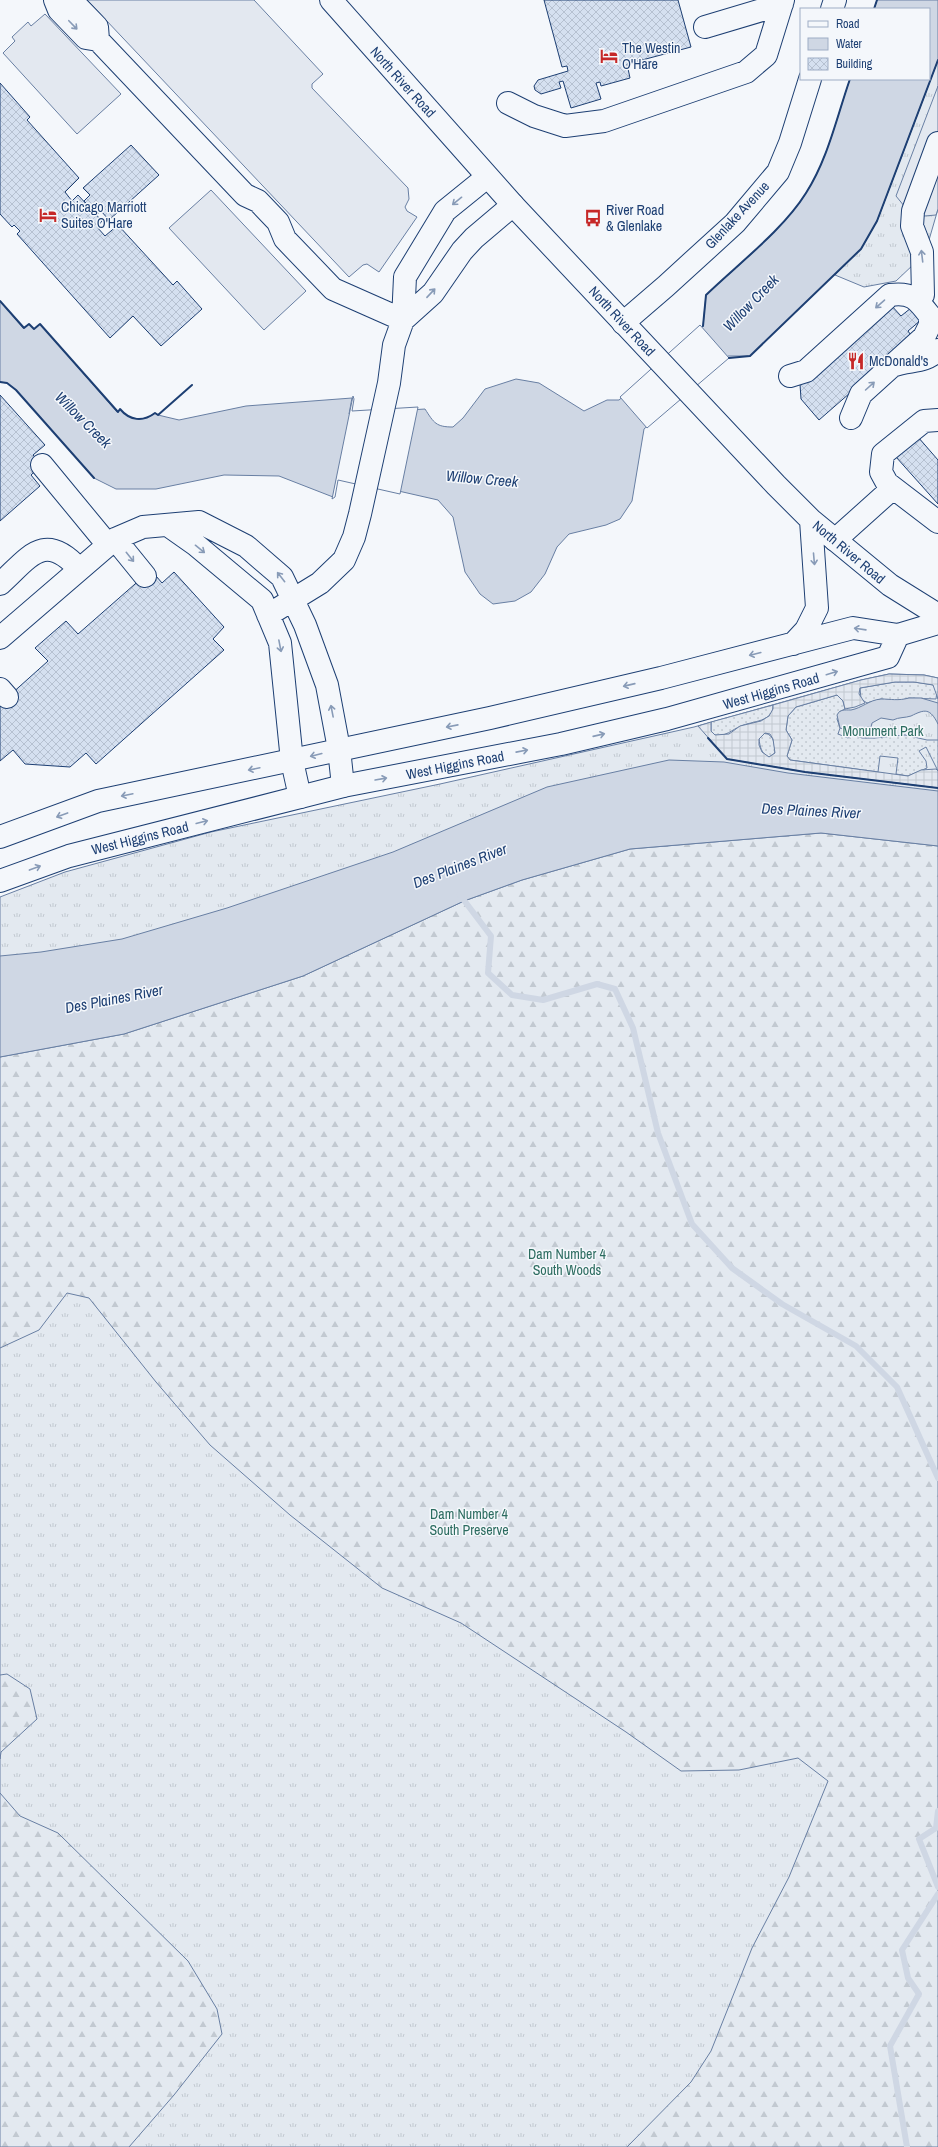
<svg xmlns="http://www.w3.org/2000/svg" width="938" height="2147" font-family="'Archivo Narrow',sans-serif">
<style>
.grass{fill:url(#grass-tufts);stroke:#687fa3}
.forest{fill:url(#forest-firs);stroke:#687fa3}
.garden{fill:url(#garden-dots);stroke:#687fa3}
.parking{fill:#e3e8f0;stroke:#687fa3}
.plaza{fill:url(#plaza-grid);stroke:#687fa3;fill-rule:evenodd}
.water{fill:#cfd7e4;stroke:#687fa3}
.pier{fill:#f4f7fb;stroke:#687fa3}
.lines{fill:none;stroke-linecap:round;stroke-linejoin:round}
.stream{stroke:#cfd7e4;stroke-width:6}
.building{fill:url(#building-cross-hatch);stroke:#1d3f73}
.minor-casing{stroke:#1d3f73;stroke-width:24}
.major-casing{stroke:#1d3f73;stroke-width:24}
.minor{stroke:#f4f7fb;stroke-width:22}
.major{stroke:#f4f7fb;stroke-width:22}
.wall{stroke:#1d3f73;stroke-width:2}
.oneway{stroke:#889bb7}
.labels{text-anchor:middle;stroke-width:3;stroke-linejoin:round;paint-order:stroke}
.poi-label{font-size:14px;fill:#1d3f73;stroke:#f4f7fb;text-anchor:start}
.street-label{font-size:14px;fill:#1d3f73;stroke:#f4f7fb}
.park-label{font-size:14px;fill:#2c6c60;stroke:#f4f7fb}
.water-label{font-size:15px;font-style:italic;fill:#1d3f73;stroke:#f4f7fb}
</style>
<defs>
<pattern id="grass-tufts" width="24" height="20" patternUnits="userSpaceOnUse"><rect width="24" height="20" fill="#e3e9f0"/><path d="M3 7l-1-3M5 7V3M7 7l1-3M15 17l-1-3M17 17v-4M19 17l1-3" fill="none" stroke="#c2c9d1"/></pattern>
<pattern id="forest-firs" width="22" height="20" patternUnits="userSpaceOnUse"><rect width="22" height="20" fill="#e3e9f0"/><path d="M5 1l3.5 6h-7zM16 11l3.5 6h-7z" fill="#c2c9d1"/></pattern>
<pattern id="garden-dots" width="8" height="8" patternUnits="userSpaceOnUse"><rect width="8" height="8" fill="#e3e9f0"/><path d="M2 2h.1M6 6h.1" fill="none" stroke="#c2c9d1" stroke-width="1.8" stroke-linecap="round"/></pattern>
<pattern id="plaza-grid" width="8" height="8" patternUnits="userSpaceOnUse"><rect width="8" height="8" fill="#e3e8f0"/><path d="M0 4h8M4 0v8" fill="none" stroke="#c2c8d1"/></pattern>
<pattern id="building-cross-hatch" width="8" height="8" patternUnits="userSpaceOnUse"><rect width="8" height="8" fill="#d5e0f0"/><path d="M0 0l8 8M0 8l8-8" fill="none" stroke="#b6c1d1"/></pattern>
</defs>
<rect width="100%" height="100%" fill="#f4f7fb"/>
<path class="grass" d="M 938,60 L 938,209 L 929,240 L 915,263 L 896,281 L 864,287 L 835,275 L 861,249 L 877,221 Z
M 889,674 L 924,675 L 938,678 L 938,2147 L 0,2147 L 0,897 L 65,872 L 211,832 L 440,784 L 694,727 L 861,680 Z"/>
<path class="forest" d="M 821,833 L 938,846 L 938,2147 L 627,2147 L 691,2082 L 711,2051 L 752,1948 L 789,1877 L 828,1781 L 798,1758 L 739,1770 L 681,1771 L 626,1732 L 461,1623 L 382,1588 L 290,1515 L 210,1445 L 156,1382 L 89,1298 L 67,1293 L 39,1330 L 0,1348 L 0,1057 L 124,1034 L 303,976 L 464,901 L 522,880 L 630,849 Z
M 7,1674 L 30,1689 L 37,1719 L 1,1752 L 0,1759 L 0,1675 Z
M 0,1793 L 20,1816 L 58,1833 L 188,1961 L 217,2009 L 222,2034 L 174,2095 L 129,2147 L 0,2147 Z"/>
<path class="garden" d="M 895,682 L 914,682 L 934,685 L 937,691 L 936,699 L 909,698 L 898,701 L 881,699 L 867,703 L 861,699 L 860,688 Z
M 837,695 L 843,701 L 845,709 L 839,712 L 837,719 L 840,728 L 838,734 L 848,738 L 853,735 L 862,738 L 875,738 L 905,735 L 927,740 L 938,740 L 938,771 L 926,747 L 919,751 L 926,761 L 927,768 L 908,776 L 896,774 L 898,758 L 880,756 L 878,772 L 790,760 L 787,756 L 792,740 L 786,730 L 788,716 L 796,707 Z
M 773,705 C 774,722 752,721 741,726 C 731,730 726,737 715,735 L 711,731 L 711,722 Z
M 765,733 C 775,736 774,744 775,753 L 769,757 C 761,754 760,746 759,739 Z"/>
<path class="parking" d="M 87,0 L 254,0 L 323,74 L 312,84 L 312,88 L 408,188 L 409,199 L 405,207 L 407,211 L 417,217 L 379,272 L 367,264 L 363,265 L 349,277 Z
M 45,14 L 121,94 L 77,134 L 3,53 L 15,41 L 12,37 L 28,22 L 31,26 Z
M 938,86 L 938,209 L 936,215 L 913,217 L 896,196 Z
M 211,190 L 306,291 L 264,330 L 169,228 Z"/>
<path class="plaza" d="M 889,674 L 924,675 L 938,678 L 938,699 L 933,685 L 914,682 L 895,682 L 860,688 L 859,694 L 865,703 L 855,707 L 845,709 L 843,701 L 837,695 L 796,707 L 788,716 L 786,730 L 792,740 L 787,756 L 790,760 L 908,776 L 921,770 L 936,769 L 938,771 L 938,788 L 805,772 L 727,759 L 698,726 L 711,722 L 711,731 L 715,735 L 729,734 L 740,726 L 761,721 L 769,716 L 773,709 L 773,705 L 861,680 ZM 765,733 L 770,734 L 773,739 L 775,753 L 769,757 L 762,752 L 759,745 L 759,739 Z"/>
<path class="water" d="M 877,0 L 938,0 L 938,60 L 877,221 L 861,249 L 750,356 L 728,356 L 644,429 L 632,501 L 620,519 L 606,525 L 569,534 L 557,547 L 545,574 L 531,592 L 515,601 L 493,604 L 480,594 L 465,572 L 453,517 L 438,500 L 337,477 L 333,497 L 279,476 L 224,475 L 156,489 L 116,489 L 94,478 L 16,390 L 7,383 L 0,382 L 0,301 L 23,328 L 29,324 L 34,329 L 40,324 L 117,412 L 120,409 C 130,421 143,422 155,413 L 158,415 L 179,420 L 246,406 L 352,398 L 349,414 L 425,409 C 434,423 436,427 453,427 L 463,418 L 485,389 L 516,379 L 539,383 L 584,411 L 607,400 L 619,400 L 703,326 L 706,295 C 738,265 783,230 806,193 C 828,159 837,116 850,79 L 929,79 L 929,9 L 874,9 Z
M 909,698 L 921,698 L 938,703 L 938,724 C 930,708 925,709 911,716 C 905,718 899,717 893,720 L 881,718 L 872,723 L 871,727 L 856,728 L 851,732 L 840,728 L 837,715 C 840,709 845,710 851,710 C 862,708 869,700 881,699 C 891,699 898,701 909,698 Z
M 669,760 L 724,762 L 788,773 L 938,791 L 938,846 L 821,833 L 630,849 L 522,880 L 464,901 L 303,976 L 124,1034 L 0,1057 L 0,956 L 41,952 L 122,939 L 227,908 L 393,852 L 547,787 Z"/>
<path class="pier" d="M 700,325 L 729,358 L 647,428 L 620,397 Z
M 353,396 L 354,399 L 352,411 L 418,407 L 400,494 L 338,480 L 335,497 L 332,499 Z"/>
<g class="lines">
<path class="stream" d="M 460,895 L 491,936 L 488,973 L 512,995 L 543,1000 L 597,984 L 615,989 L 633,1028 L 658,1133 L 692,1224 L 732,1268 L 782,1304 L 856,1346 L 897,1387 L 938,1478
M 938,1811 L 936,1828 L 919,1839 L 938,1887
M 907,2147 L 890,2046 L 919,1994 L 908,1978 L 902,1950 L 938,1894"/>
</g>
<path class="building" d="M 544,0 L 678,0 L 691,47 L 627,64 L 630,78 L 601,86 L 600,82 L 596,83 L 601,99 L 571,108 L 563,81 L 559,82 L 561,88 L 541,94 L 535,90 L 534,86 L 538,80 L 568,71 L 567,66 L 562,67 Z
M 0,83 L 30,117 L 27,120 L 79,178 L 65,192 L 72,201 L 78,195 L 102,221 L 97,227 L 105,236 L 118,225 L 173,285 L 177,281 L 202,309 L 161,346 L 133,316 L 110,338 L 17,234 L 20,231 L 14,225 L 12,227 L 0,214 Z
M 131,145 L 159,175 L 109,220 L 101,211 L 97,215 L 84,201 L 90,195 L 83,188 Z
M 890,304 L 901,316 L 911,308 L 921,320 L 908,331 L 913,338 L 819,420 L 801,399 L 800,384 Z
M 0,395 L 45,445 L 33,455 L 42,465 L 31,475 L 40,486 L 0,521 Z
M 918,437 L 938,460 L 938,504 L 896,457 Z
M 151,570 L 162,583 L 174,572 L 224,627 L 213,639 L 224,650 L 96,764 L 86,753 L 70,767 L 25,764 L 13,750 L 0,761 L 0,704 L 48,661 L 35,648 L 66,621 L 78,634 Z"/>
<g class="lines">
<g class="minor-casing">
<path id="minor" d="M 55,0 L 59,10 L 86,38 L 98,40
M 71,0 L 97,27 L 98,40 L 245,195 L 258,201 L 278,222 L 285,239 L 333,289 L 403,320
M 832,9 L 835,0
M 705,27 L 782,4
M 508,103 L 534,116 L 565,126 L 604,121 L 746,72 L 766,55 L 783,0
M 923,295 L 922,252 L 912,226 L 913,211 L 938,143
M 403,320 L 433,293 L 462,251 L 474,238 L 513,205
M 623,323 L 666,286 L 735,223 L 778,172 L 790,143 L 810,79
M 892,366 C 910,359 924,364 938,350
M 790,376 L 806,371 L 890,295 C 912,292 917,299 930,316 L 930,325 L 924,337 L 861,394 L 851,418
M 938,420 L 924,421 L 883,454 L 881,472 L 887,483 L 938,522
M 42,465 L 108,545
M 169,526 L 196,545 L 262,600 L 280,643 L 292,761 L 300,797
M 115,539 L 145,576
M 835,540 L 893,488
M 0,584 C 29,558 44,530 79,569
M 268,615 L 320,583 L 344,560 L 354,537 L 360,514 L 389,383 L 394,345 L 403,320 L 405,277 L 445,211 L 487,177
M 0,638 L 115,539 L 143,527 L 199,522 L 246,546 L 282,577 L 305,625 L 327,685 L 339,749 L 343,786
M 0,689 L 7,697"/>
</g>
<g class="major-casing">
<path id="major" d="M 331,0 L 513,205 L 776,485 L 811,520 L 890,585 L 938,615
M 793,644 L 806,630 L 817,608 L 811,520
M 0,837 L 98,801 L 490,718 L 661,678 L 853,628 L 898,635 L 938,623
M 0,881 L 69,856 L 300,797 L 343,786 L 561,744 L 667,719 L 888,657 L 898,635"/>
</g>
<use href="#minor" class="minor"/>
<use href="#major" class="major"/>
<path class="wall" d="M 874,9 L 877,0
M 0,301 L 24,328 L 29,324 L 34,329 L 40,324 L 118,412 L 120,409 C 130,421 143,422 155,413 L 158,415 L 192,385
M 703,326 L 706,295 C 738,264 783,230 806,193 C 828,159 837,116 850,79
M 729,358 L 750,356 L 861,249 L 877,221 L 938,60
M 0,382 L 7,383 L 16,390 L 94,478
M 708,738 L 727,759 L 805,772 L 938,788"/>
</g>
<defs><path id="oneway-shaft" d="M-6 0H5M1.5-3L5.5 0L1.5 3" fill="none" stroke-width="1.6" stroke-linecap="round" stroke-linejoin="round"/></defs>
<g class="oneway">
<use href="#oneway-shaft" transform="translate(73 25) rotate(46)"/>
<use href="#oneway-shaft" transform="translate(457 201) rotate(141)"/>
<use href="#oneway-shaft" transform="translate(922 256) rotate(-97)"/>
<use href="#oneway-shaft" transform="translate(431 293) rotate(-47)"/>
<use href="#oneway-shaft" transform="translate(880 304) rotate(139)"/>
<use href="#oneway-shaft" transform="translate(870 386) rotate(-42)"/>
<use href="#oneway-shaft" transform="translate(200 549) rotate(39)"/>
<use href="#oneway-shaft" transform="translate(130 557) rotate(51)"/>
<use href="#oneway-shaft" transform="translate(814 559) rotate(85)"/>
<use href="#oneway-shaft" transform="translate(281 577) rotate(-128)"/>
<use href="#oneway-shaft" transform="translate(860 629) rotate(-172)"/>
<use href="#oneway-shaft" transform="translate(280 646) rotate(79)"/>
<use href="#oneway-shaft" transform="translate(755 654) rotate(166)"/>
<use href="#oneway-shaft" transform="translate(832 673) rotate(-17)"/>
<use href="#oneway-shaft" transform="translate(629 685) rotate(167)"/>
<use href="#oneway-shaft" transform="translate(332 711) rotate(-101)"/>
<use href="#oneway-shaft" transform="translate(452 726) rotate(169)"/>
<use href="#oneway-shaft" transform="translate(599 735) rotate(-13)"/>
<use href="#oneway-shaft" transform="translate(522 751) rotate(-11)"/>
<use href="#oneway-shaft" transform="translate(316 755) rotate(166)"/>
<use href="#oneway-shaft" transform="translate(254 769) rotate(168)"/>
<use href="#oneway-shaft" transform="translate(381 779) rotate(-10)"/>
<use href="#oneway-shaft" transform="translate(127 795) rotate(168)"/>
<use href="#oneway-shaft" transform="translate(62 815) rotate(160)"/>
<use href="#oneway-shaft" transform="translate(202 822) rotate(-14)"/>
<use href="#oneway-shaft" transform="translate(35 868) rotate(-20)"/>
</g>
<defs>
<g id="hotel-bare" transform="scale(1.38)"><path d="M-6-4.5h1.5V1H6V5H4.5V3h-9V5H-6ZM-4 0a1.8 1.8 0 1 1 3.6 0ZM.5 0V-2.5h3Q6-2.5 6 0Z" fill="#c62828" stroke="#f4f7fb" stroke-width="2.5" paint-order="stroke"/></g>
<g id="bus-bare" transform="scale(1.38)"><path d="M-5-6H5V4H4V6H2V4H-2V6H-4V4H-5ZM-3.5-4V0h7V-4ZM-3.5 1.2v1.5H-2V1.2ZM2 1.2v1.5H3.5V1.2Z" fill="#c62828" stroke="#f4f7fb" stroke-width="2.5" paint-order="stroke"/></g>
<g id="restaurant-bare" transform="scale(1.38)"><path d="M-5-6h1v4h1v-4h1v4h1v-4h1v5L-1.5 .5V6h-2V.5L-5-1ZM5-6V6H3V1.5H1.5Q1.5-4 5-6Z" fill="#c62828" stroke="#f4f7fb" stroke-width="2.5" paint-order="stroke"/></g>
</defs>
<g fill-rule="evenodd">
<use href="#hotel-bare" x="609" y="56"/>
<use href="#hotel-bare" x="48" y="215"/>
<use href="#bus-bare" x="593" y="218"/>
<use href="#restaurant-bare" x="856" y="361"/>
</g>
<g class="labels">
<g class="poi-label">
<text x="622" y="53">The Westin<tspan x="622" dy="16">O'Hare</tspan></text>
<text x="61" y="212">Chicago Marriott<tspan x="61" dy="16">Suites O'Hare</tspan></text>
<text x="606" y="215">River Road<tspan x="606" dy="16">&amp; Glenlake</tspan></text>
<text x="869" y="366">McDonald's</text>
</g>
<g class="street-label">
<text transform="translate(403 82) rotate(48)" y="5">North River Road</text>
<text transform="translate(737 215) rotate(-47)" y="5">Glenlake Avenue</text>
<text transform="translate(622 321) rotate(47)" y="5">North River Road</text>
<text transform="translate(849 552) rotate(40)" y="5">North River Road</text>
<text transform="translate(771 691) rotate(-16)" y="5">West Higgins Road</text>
<text transform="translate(455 765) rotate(-11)" y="5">West Higgins Road</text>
<text transform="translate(140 838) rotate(-14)" y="5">West Higgins Road</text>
</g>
<g class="park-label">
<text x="883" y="736">Monument Park</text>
<text x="567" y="1259">Dam Number 4<tspan x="567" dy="16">South Woods</tspan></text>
<text x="469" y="1519">Dam Number 4<tspan x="469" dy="16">South Preserve</tspan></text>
</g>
<g class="water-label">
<text transform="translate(751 303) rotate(-46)" y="5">Willow Creek</text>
<text transform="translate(83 420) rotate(45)" y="5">Willow Creek</text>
<text transform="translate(482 479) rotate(5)" y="5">Willow Creek</text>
<text transform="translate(811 811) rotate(3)" y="5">Des Plaines River</text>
<text transform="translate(460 866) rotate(-21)" y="5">Des Plaines River</text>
<text transform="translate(114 999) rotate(-11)" y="5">Des Plaines River</text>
</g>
</g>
<rect x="800" y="8" width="130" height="72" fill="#f4f7fb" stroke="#9eadc5"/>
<rect x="808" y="21" width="20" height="6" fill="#f4f7fb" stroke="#9eadc5"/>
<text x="836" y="28" font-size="12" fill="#1d3f73">Road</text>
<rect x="808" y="38" width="20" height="12" fill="#cfd7e4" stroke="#9eadc5"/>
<text x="836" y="48" font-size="12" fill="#1d3f73">Water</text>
<rect x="808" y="58" width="20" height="12" fill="url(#building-cross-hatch)" stroke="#9eadc5"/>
<text x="836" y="68" font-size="12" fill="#1d3f73">Building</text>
</svg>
